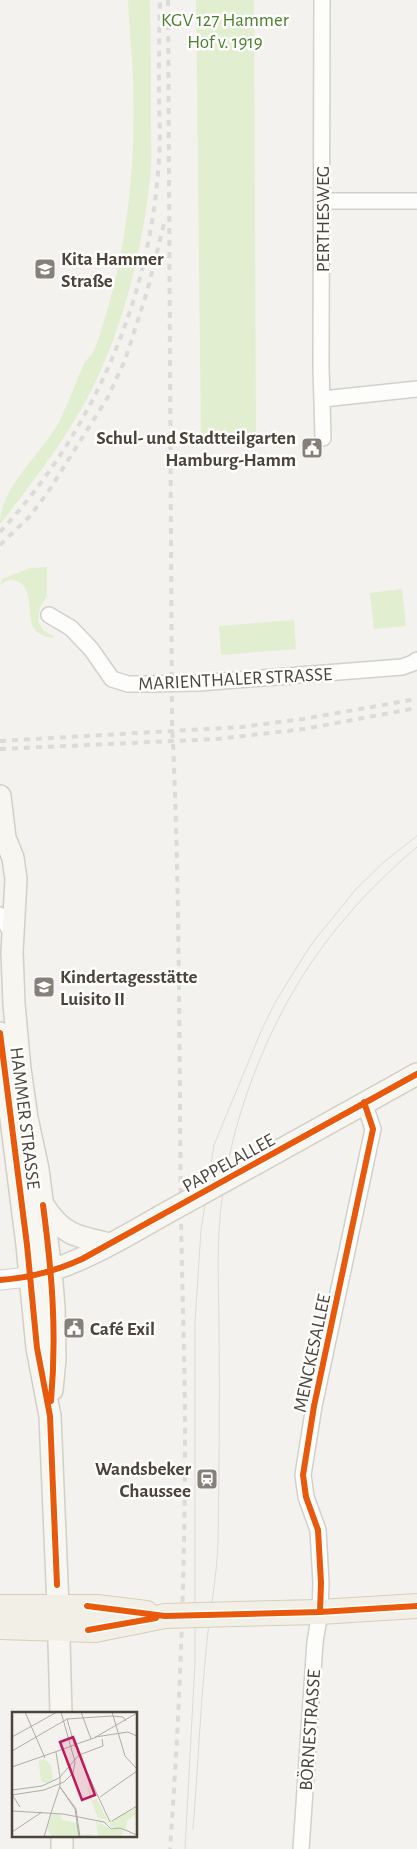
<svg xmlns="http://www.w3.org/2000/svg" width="417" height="1849" font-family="'Alegreya Sans',sans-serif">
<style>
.green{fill:#e1eecf}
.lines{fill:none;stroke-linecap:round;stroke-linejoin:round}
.minor-casing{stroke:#d2d0cb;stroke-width:18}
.tertiary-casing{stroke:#d2d0cb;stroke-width:21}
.secondary-casing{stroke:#d3cfc5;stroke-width:24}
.primary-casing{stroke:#d6cebb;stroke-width:26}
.minor{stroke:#fdfdfc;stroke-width:15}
.tertiary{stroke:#fdfdfc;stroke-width:19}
.secondary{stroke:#f7f6f1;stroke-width:21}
.primary{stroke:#f2efe6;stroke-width:24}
.tram{stroke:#dbdbda;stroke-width:1}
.rail{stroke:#dbdbda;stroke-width:4;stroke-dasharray:6 6;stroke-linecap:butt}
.minor-bridge-casing{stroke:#d2d0cb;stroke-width:18;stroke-linecap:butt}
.secondary-bridge-casing{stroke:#d3cfc5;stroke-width:24;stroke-linecap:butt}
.primary-bridge-casing{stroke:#d6cebb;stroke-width:26;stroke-linecap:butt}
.minor-bridge{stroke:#fdfdfc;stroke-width:15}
.secondary-bridge{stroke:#f7f6f1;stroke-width:21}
.primary-bridge{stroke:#f2efe6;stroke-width:24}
.cycleway-casing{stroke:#fff;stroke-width:9}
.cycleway{stroke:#e8590c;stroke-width:6}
.labels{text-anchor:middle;stroke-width:5;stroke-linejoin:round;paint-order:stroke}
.park-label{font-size:19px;fill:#4a7f2a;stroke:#fff}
.street-label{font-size:19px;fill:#4b4439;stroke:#fff}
.poi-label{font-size:19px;font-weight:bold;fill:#4b4439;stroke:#fff;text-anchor:start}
.inset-road{fill:none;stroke:#b0aca6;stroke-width:1}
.view{fill:#c2185b;fill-opacity:0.15;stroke:#c2185b;stroke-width:2.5}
.inset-edge{fill:none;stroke:#4b4439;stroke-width:2.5}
</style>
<rect width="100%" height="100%" fill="#f4f2ee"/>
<path class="green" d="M 128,0 L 150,0 C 151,42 151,83 151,125 C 151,143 152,161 150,178 C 143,247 123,328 92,389 C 67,438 33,482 0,524 C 0,486 42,454 59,422 C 69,402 76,381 85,361 C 96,355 100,333 104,321 C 128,244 136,160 133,80 C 132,53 129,27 128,0 Z
M 196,0 L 254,0 L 256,438 L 201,440 Z
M 47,567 L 47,596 L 40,608 L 38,621 L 43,630 L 54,636 L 53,638 C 18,633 38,603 22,584 C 14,579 7,578 0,586 L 2,579 L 30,568 Z
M 402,589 L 406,626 L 374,629 L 370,593 Z
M 294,620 L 296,649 L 221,655 L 219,626 Z"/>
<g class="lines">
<g class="minor-casing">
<path id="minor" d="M 322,0 L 321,367 L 323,438
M 322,201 L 417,201
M 323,399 L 417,389
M 49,615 L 71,628 L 91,649 L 112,679 L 128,684 L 145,684
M 198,683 L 402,667 L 413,663 L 417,660
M 0,915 L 13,935
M 301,1849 L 315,1642 L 320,1612 L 321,1583 L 318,1530 L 306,1497 L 303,1475 L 314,1406 L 373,1129 L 364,1102"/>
</g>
<g class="tertiary-casing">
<path id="tertiary" d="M 0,1280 L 29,1277"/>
</g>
<g class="secondary-casing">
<path id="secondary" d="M 0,796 L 5,838 L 13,858 L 16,879 L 12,952 L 14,1004 L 20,1069 L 27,1118 L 38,1169 L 51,1271 L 54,1307 L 55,1359 L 52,1390
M 0,1033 L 27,1245 L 37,1348 L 50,1416 L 58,1606 L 61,1713
M 257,1163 L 417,1074
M 44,1206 C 62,1235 78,1237 110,1244
M 37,1275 C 82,1262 121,1239 161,1216
M 62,1835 L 62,1849"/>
</g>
<g class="primary-casing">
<path id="primary" d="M 0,1607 L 97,1607 L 146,1613
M 236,1614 L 320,1612 L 417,1606
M 0,1627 L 95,1630 L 165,1616"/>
</g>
<use href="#minor" class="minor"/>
<use href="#tertiary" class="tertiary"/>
<use href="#secondary" class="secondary"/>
<use href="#primary" class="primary"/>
<path class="tram" d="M 193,1829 C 198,1770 200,1710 206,1651 C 209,1615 217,1578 218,1542 C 219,1470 220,1399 219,1327 C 219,1296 217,1264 219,1233 C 224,1126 273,1002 343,921 C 365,894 390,870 417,847
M 185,1849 L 195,1662 L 195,1322 L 201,1230 L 214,1145 L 262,1029 L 276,1001 L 310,946 L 356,889 L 385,861 L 417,836"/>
<path class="rail" d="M 168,0 L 172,721 C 180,885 179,1050 181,1214 C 182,1288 185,1362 185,1435 C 185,1573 180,1711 170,1849
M 0,532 C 94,430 151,298 159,159 C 161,138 159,116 159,95 C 159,63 159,32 160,0
M 0,545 L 30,516 L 48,492 L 108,397 L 125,360 L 147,292 L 164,224
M 0,741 L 241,727 L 303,719 L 417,699
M 0,749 L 217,739 L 304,729 L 417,708"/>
<g class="minor-bridge-casing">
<path id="minor-bridge" d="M 145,684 L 198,683"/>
</g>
<g class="secondary-bridge-casing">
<path id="secondary-bridge" d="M 161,1216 L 257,1163"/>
</g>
<g class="primary-bridge-casing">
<path id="primary-bridge" d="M 165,1616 L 236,1614"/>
</g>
<use href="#minor-bridge" class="minor-bridge"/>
<use href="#secondary-bridge" class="secondary-bridge"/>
<use href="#primary-bridge" class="primary-bridge"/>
<g class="cycleway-casing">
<path id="cycleway" d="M 0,1033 L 27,1245 L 37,1348 L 50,1416 L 57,1585
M 43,1205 C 52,1273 57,1332 51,1401
M 0,1280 C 29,1278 56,1271 82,1259 L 417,1074
M 87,1606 L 165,1616 L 320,1612 L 417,1606
M 320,1612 L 321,1583 L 318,1530 L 306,1497 L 303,1475 L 314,1406 L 373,1129 L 364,1102
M 88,1630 L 156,1618"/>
</g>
<use href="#cycleway" class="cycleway"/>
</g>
<defs>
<g id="school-square" transform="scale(1.125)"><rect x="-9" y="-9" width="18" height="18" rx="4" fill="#868178" stroke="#fff"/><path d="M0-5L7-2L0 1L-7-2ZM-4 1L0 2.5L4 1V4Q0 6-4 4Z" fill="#fff"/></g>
<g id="civic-square" transform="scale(1.125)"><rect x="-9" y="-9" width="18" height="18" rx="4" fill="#868178" stroke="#fff"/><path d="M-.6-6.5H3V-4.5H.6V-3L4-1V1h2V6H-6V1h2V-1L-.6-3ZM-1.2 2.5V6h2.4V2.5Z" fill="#fff"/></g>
<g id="station-square" transform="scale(1.125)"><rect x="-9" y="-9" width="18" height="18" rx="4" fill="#868178" stroke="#fff"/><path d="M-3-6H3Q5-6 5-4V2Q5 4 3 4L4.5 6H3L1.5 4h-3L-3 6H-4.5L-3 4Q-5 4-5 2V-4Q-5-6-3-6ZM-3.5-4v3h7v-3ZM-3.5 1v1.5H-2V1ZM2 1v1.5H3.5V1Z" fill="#fff"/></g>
</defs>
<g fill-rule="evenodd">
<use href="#school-square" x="45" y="269"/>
<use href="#civic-square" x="312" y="448"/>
<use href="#school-square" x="44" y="987"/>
<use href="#civic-square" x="74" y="1328"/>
<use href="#station-square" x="207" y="1479"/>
</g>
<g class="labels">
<g class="park-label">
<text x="225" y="26">KGV 127 Hammer<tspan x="225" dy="22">Hof v. 1919</tspan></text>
</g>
<g class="street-label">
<text transform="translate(322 219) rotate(-90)" y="7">PERTHESWEG</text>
<text transform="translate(235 678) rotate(-3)" y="7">MARIENTHALER STRASSE</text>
<text transform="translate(26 1118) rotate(83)" y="7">HAMMER STRASSE</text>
<text transform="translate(228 1162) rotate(-29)" y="7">PAPPELALLEE</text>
<text transform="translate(311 1353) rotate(-78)" y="7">MENCKESALLEE</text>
<text transform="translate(309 1730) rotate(-86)" y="7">BÖRNESTRASSE</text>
</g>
<g class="poi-label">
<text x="61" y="265">Kita Hammer<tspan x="61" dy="22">Straße</tspan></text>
<text x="296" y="444" text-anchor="end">Schul- und Stadtteilgarten<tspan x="296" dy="22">Hamburg-Hamm</tspan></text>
<text x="60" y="983">Kindertagesstätte<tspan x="60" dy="22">Luisito II</tspan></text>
<text x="90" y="1335">Café Exil</text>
<text x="191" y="1475" text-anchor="end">Wandsbeker<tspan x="191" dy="22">Chaussee</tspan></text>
</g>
</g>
<g transform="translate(12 1712)">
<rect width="125" height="125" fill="#f4f2ee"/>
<path d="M 32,47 L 39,53 L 41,69 L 33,71 L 29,69 L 27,52 L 27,48 ZM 77,66 L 80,88 L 85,87 L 95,108 L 86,106 L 76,79 ZM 125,94 L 114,102 L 125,96 L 125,109 L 122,103 L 115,109 L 114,117 L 105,111 L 119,120 L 106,115 L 111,118 L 109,125 L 86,125 L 84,109 L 88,114 L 87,110 L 99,118 L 102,118 L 104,116 L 98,115 L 98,108 L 96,112 L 79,107 L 96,110 L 99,107 L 105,111 L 102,108 L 108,103 ZM 40,102 L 48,102 L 50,108 L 65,111 L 68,123 L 78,122 L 82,125 L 40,125 L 35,116 Z" fill="#e1eecf"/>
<path class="inset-road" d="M 13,0 L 33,46M 69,0 L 79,27M 100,0 L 113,44 L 125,57M 55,7 L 63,35M 0,25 L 45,0M 83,25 L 116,20 L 125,24M 59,34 L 82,26 L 125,1M 0,39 L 55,7 L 100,4 L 111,5 L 114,9M 65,39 L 98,110M 67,43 L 91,34 L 90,27M 0,55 L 60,34M 0,78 L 30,74 L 45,67 L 48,65 L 44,40M 0,78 L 1,84 L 8,95M 0,83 L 32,78 L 52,70 L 61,61 L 63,50 L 49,0M 88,85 L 125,59M 0,99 L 51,102 L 92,110 L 99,117 L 108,116 L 125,123M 39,101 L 48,74 L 48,65 L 67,43M 100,109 L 125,94M 0,120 L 30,100M 32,125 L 39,101M 67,125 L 63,97 L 48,75 L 64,97 L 68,125"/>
<path class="view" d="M 61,25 L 83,83 L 70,88 L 48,30 Z"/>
<rect width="125" height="125" class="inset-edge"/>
</g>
</svg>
